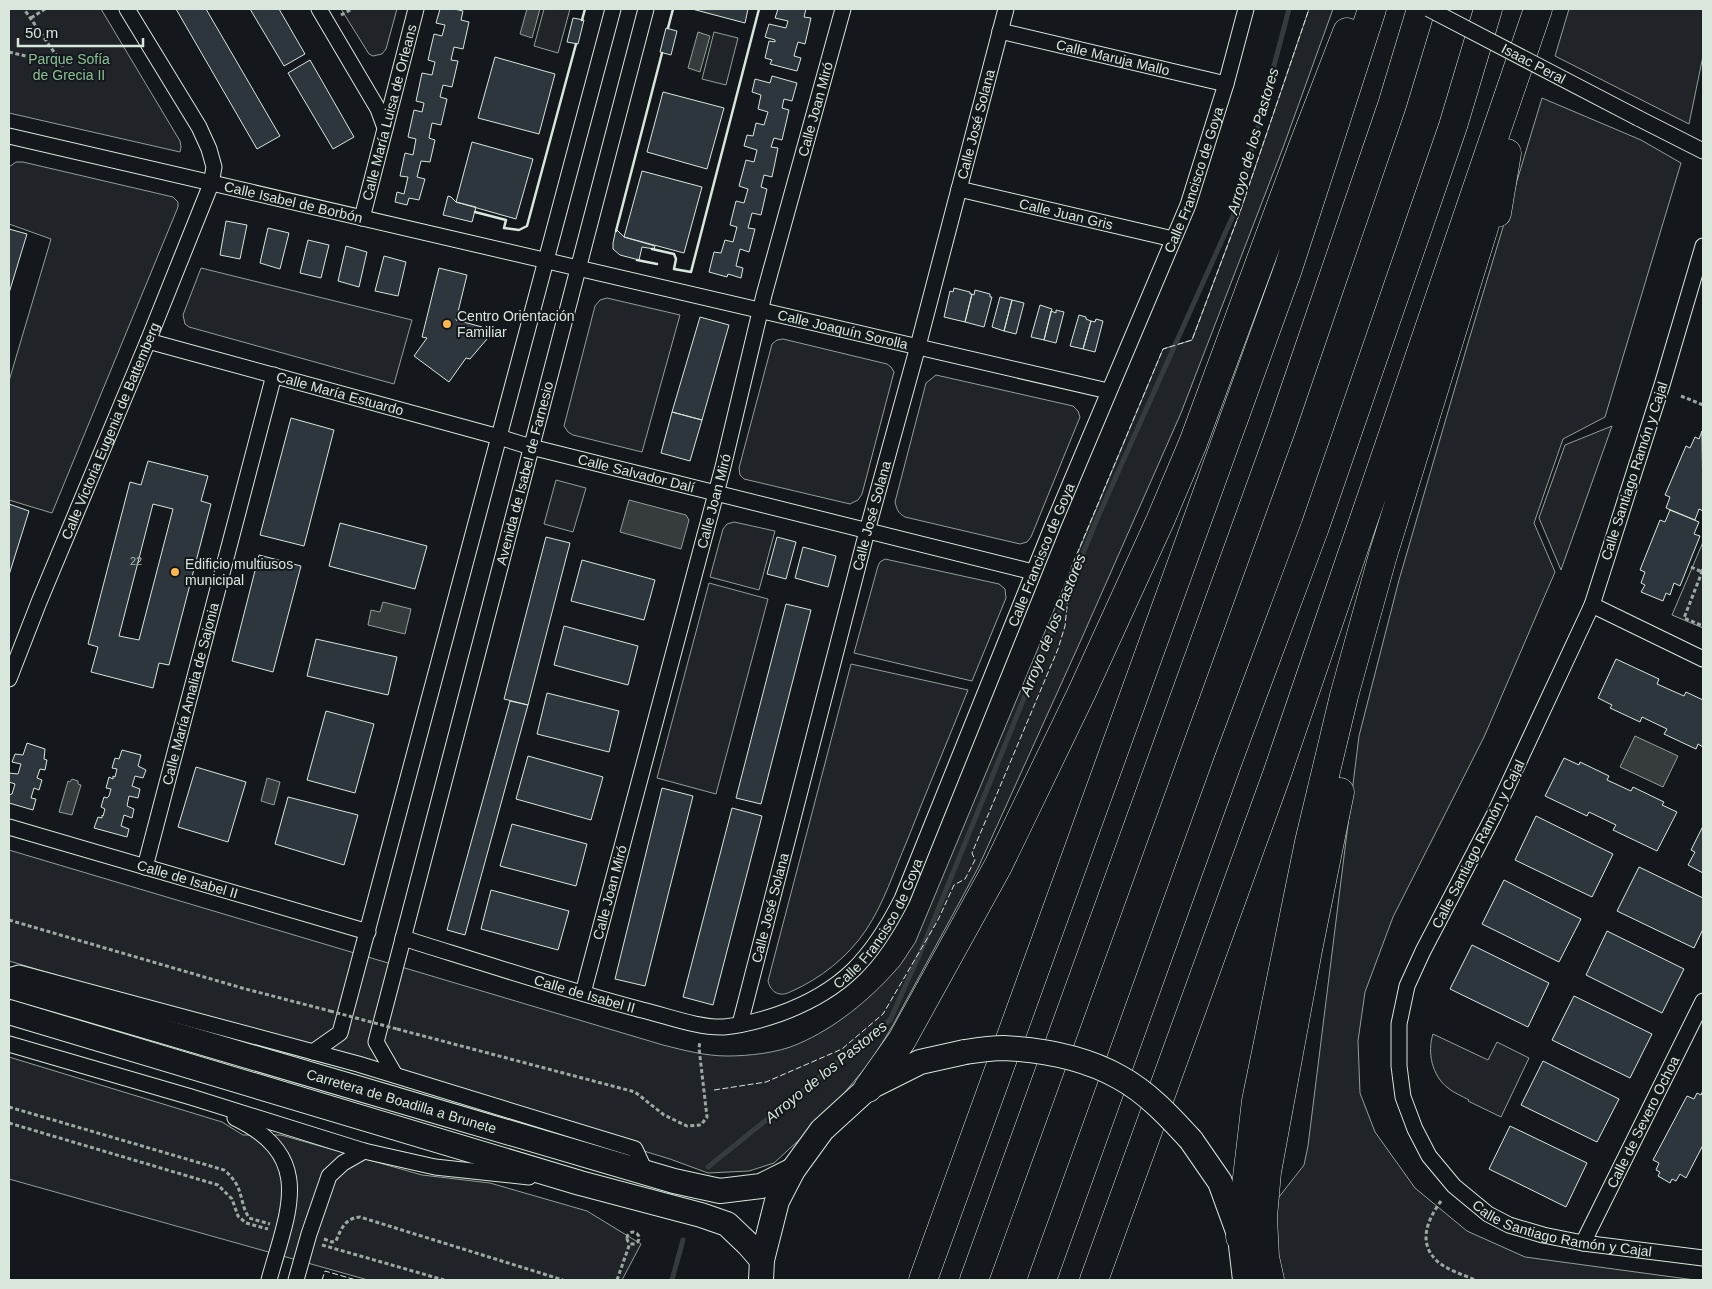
<svg xmlns="http://www.w3.org/2000/svg" width="1712" height="1289" font-family="Arial,sans-serif">
<style>
.green{fill:#202428;stroke:#939e99}
.water{fill:#363b3e;stroke:#939e99}
.lines{fill:none;stroke-linecap:round;stroke-linejoin:round}
.stream{stroke:#363b3e;stroke-width:5}
.building{fill:#2c363c;stroke:#d8e6dc;fill-rule:evenodd}
.minor-casing{stroke:#d8e6dc;stroke-width:17}
.primary-casing{stroke:#d8e6dc;stroke-width:26}
.motorway-casing{stroke:#d8e6dc;stroke-width:29}
.path{stroke:#9da8a2;stroke-width:3;stroke-dasharray:4 2.5;stroke-linecap:butt}
.minor{stroke:#14181c;stroke-width:15}
.primary{stroke:#14181c;stroke-width:24}
.motorway{stroke:#14181c;stroke-width:28}
.minor-bridge-casing{stroke:#d8e6dc;stroke-width:17;stroke-linecap:butt}
.primary-bridge-casing{stroke:#d8e6dc;stroke-width:26;stroke-linecap:butt}
.path-bridge{stroke:#9da8a2;stroke-width:3;stroke-dasharray:4 2.5;stroke-linecap:butt}
.minor-bridge{stroke:#14181c;stroke-width:15}
.primary-bridge{stroke:#14181c;stroke-width:24}
.fence{stroke:#d8e6dc;stroke-width:1;stroke-dasharray:6 2.5;stroke-linecap:butt}
.wall{stroke:#d8e6dc;stroke-width:2.5}
.poi-dot{fill:#ffb74d;stroke:#14181c;stroke-width:2}
.labels{text-anchor:middle;stroke-width:4;stroke-linejoin:round;paint-order:stroke}
.number-label{font-size:11px;fill:#adbab4}
.street-label{font-size:14px;fill:#d8e6dc;stroke:#14181c}
.park-label{font-size:14px;fill:#8ac095;stroke:#14181c}
.poi-label{font-size:14px;fill:#d8e6dc;stroke:#14181c;text-anchor:start}
.water-label{font-size:15px;font-style:italic;fill:#d8e6dc;stroke:#14181c}
</style>
<rect width="100%" height="100%" fill="#14181c"/>
<path class="green" d="M 9,9 L 101,9 L 180,141 L 181,147 L 180,152 L 9,113 Z
M 341,9 L 397,9 L 386,49 L 382,54 L 373,56 L 369,54 Z
M 544,9 L 570,9 L 558,53 L 534,46 Z
M 1309,9 L 1333,9 L 1284,145 L 1181,413 L 1081,640 L 978,868 L 893,1025 L 871,1061 L 824,1117 L 774,1163 L 749,1171 L 708,1173 L 670,1159 L 395,1075 L 9,961 L 9,850 L 663,1045 C 683,1050 705,1056 727,1056 C 748,1056 778,1053 798,1044 C 835,1028 868,1001 895,971 C 903,963 908,952 915,943 L 1163,349 L 1192,340 L 1240,212 Z
M 1569,9 L 1703,9 L 1703,56 L 1689,124 L 1555,56 Z
M 714,32 L 738,38 L 726,85 L 702,79 Z
M 1542,98 L 1641,140 L 1681,163 L 1605,417 L 1563,439 L 1534,523 L 1555,572 L 1484,737 L 1393,917 L 1365,992 L 1358,1041 L 1360,1093 L 1375,1132 L 1415,1188 L 1467,1231 L 1525,1257 L 1695,1280 L 1277,1280 L 1268,1211 L 1304,1165 L 1308,1146 L 1359,736 L 1399,580 L 1468,343 Z
M 16,162 L 23,162 L 173,197 L 178,202 L 178,207 L 52,513 L 9,500 L 9,381 L 51,239 L 9,224 L 9,167 Z
M 201,268 L 412,320 L 394,384 L 189,327 L 185,324 L 183,315 Z
M 607,298 L 680,315 L 642,452 L 573,435 L 568,432 L 564,426 L 595,306 L 600,300 Z
M 783,339 L 887,364 L 891,367 L 894,372 L 862,494 L 858,500 L 850,504 L 744,479 L 740,475 L 739,468 L 772,344 L 777,340 Z
M 936,375 L 1073,406 L 1078,411 L 1080,417 L 1031,537 L 1027,542 L 1020,544 L 905,517 C 898,513 897,510 895,502 L 926,383 Z
M 1612,426 L 1561,570 L 1539,518 L 1565,445 Z
M 556,480 L 586,488 L 573,532 L 544,524 Z
M 734,522 L 775,531 L 759,590 L 710,577 L 723,529 L 727,524 Z
M 1703,542 L 1703,628 L 1672,615 Z
M 885,559 L 999,584 L 1005,589 L 1006,598 L 972,681 L 854,653 L 878,566 L 880,562 Z
M 709,583 L 768,599 L 716,794 L 657,778 Z
M 851,664 L 968,690 C 948,740 927,790 907,841 C 894,871 884,903 866,930 C 848,957 820,979 790,992 C 780,997 771,993 768,981 Z
M 1433,1034 L 1488,1060 L 1497,1042 L 1529,1058 L 1501,1117 L 1468,1101 L 1469,1100 C 1462,1096 1454,1093 1448,1088 C 1432,1076 1427,1052 1433,1034 Z
M 9,1057 L 222,1122 L 243,1135 L 281,1135 L 422,1175 L 490,1183 L 587,1211 L 641,1244 L 622,1280 L 368,1280 L 9,1179 Z"/>
<path class="water" d="M 527,9 L 540,9 L 532,38 L 520,34 Z
M 698,32 L 710,36 L 700,72 L 688,68 Z
M 629,500 L 686,515 L 689,520 L 681,549 L 620,532 Z
M 383,602 L 411,609 L 405,634 L 368,625 L 371,610 L 380,612 Z
M 1635,736 L 1678,756 L 1663,787 L 1620,767 Z
M 267,778 L 280,782 L 274,805 L 261,801 Z
M 72,779 L 78,781 L 78,784 L 81,785 L 72,815 L 59,812 L 68,781 L 70,782 Z"/>
<g class="lines">
<path class="stream" d="M 708,1167 L 890,1020 L 924,944 L 1097,519 L 1236,209 L 1289,9
M 672,1280 L 683,1240"/>
</g>
<path class="building" d="M 176,9 L 206,9 L 280,136 L 257,149 Z
M 250,9 L 279,9 L 305,54 L 284,66 Z
M 440,9 L 454,9 L 463,11 L 461,20 L 469,22 L 463,49 L 454,47 L 451,60 L 458,61 L 452,87 L 443,85 L 440,97 L 447,99 L 441,125 L 432,123 L 429,138 L 435,140 L 430,162 L 421,161 L 417,177 L 425,179 L 419,200 L 409,198 L 407,205 L 395,202 L 397,192 L 404,194 L 408,177 L 400,176 L 405,153 L 413,155 L 416,139 L 408,137 L 414,110 L 422,112 L 424,103 L 416,101 L 422,73 L 432,75 L 435,62 L 428,60 L 434,34 L 442,36 L 445,25 L 436,23 Z
M 692,9 L 748,9 L 745,23 Z
M 778,9 L 806,9 L 804,17 L 811,18 L 805,44 L 798,42 L 794,56 L 801,58 L 797,71 L 770,64 L 772,60 L 765,58 L 769,41 L 775,42 L 775,40 L 765,37 L 769,24 L 786,28 L 788,21 L 775,18 Z
M 573,18 L 584,20 L 578,44 L 567,42 Z
M 666,28 L 677,31 L 671,55 L 660,52 Z
M 495,57 L 555,74 L 539,134 L 478,118 Z
M 310,60 L 354,137 L 333,149 L 288,73 Z
M 772,76 L 797,83 L 792,101 L 784,99 L 782,108 L 789,110 L 782,140 L 774,138 L 771,147 L 778,148 L 772,177 L 764,175 L 761,187 L 767,189 L 761,215 L 752,213 L 748,228 L 755,229 L 749,252 L 740,249 L 736,266 L 743,268 L 741,278 L 728,274 L 727,277 L 709,272 L 714,252 L 721,253 L 725,240 L 733,242 L 737,227 L 730,225 L 736,201 L 744,203 L 748,189 L 739,186 L 746,160 L 754,162 L 757,150 L 744,146 L 747,135 L 753,136 L 756,123 L 764,125 L 768,112 L 758,109 L 761,95 L 752,92 L 755,79 L 770,83 Z
M 663,92 L 724,108 L 707,169 L 647,152 Z
M 472,142 L 533,159 L 516,219 L 456,202 Z
M 642,171 L 702,187 L 684,253 L 624,237 Z
M 448,196 L 451,197 L 456,202 L 476,207 L 472,222 L 443,215 Z
M 226,221 L 247,225 L 240,259 L 220,255 Z
M 268,228 L 289,233 L 280,269 L 260,263 Z
M 9,229 L 27,234 L 9,293 Z
M 616,229 L 624,237 L 655,246 L 654,249 L 642,247 L 639,260 L 620,255 L 613,249 L 613,243 Z
M 308,240 L 329,245 L 321,278 L 300,273 Z
M 346,246 L 367,252 L 359,287 L 338,281 Z
M 384,256 L 406,262 L 398,296 L 375,291 Z
M 439,268 L 467,275 L 456,320 L 482,327 L 481,331 L 487,339 L 470,359 L 466,358 L 449,382 L 414,356 L 427,338 L 422,337 Z
M 954,288 L 970,292 L 970,294 L 972,294 L 965,322 L 944,317 L 950,291 L 953,292 Z
M 975,290 L 990,294 L 990,297 L 992,297 L 984,327 L 965,322 L 972,294 L 974,295 Z
M 1000,297 L 1012,300 L 1004,331 L 992,327 Z
M 1012,300 L 1024,303 L 1016,334 L 1004,331 Z
M 1040,305 L 1052,309 L 1044,340 L 1031,337 Z
M 1056,310 L 1064,312 L 1056,343 L 1044,340 L 1051,311 L 1056,313 Z
M 1079,315 L 1086,317 L 1086,319 L 1091,321 L 1083,349 L 1070,346 Z
M 700,317 L 729,325 L 702,420 L 672,412 Z
M 1096,319 L 1103,321 L 1095,352 L 1083,349 L 1091,321 L 1095,322 Z
M 672,412 L 702,420 L 690,461 L 661,453 Z
M 291,418 L 334,430 L 304,546 L 260,535 Z
M 1702,431 L 1703,511 L 1699,509 L 1695,520 L 1666,508 L 1670,497 L 1665,495 L 1686,446 L 1690,448 L 1695,437 L 1699,439 Z
M 148,461 L 208,476 L 201,501 L 211,504 L 169,665 L 159,663 L 153,688 L 91,672 L 98,647 L 88,644 L 130,482 L 141,485 ZM 153,504 L 173,509 L 139,640 L 119,636 Z
M 9,504 L 29,511 L 9,575 Z
M 1670,510 L 1699,522 L 1694,534 L 1700,536 L 1680,586 L 1674,583 L 1670,595 L 1666,593 L 1663,601 L 1641,592 L 1645,585 L 1641,583 L 1645,572 L 1640,570 L 1660,520 L 1665,522 Z
M 340,523 L 427,546 L 415,589 L 329,566 Z
M 546,537 L 570,543 L 528,705 L 504,699 Z
M 777,537 L 796,542 L 786,579 L 767,574 Z
M 803,547 L 836,556 L 828,587 L 795,578 Z
M 259,555 L 301,566 L 273,672 L 232,661 Z
M 582,560 L 655,580 L 644,620 L 571,601 Z
M 786,604 L 811,610 L 761,804 L 736,798 Z
M 564,626 L 638,646 L 628,685 L 554,665 Z
M 316,639 L 397,657 L 388,695 L 307,676 Z
M 1616,659 L 1659,679 L 1657,684 L 1684,696 L 1686,692 L 1703,700 L 1703,747 L 1698,744 L 1696,749 L 1664,734 L 1667,729 L 1642,717 L 1640,722 L 1610,708 L 1612,705 L 1598,698 Z
M 547,693 L 619,711 L 609,752 L 537,734 Z
M 510,701 L 528,705 L 465,935 L 447,930 Z
M 326,711 L 374,724 L 355,793 L 307,780 Z
M 27,743 L 45,749 L 44,759 L 47,760 L 45,770 L 40,769 L 37,778 L 42,780 L 39,790 L 34,788 L 31,798 L 36,799 L 33,810 L 9,803 L 9,795 L 12,794 L 15,784 L 9,782 L 9,773 L 18,774 L 21,764 L 12,762 L 15,754 L 23,755 Z
M 122,750 L 141,755 L 138,766 L 146,770 L 143,778 L 135,776 L 132,786 L 140,789 L 138,798 L 129,796 L 127,806 L 134,809 L 132,818 L 124,815 L 121,826 L 129,829 L 127,837 L 94,828 L 98,817 L 102,818 L 102,815 L 103,816 L 105,809 L 101,807 L 104,797 L 107,798 L 109,796 L 111,789 L 106,788 L 109,777 L 113,779 L 113,776 L 115,777 L 117,769 L 112,768 L 115,758 L 119,759 Z
M 528,756 L 603,777 L 591,820 L 516,799 Z
M 1564,758 L 1579,765 L 1580,762 L 1609,776 L 1607,780 L 1631,791 L 1633,787 L 1664,802 L 1662,805 L 1677,812 L 1657,851 L 1613,830 L 1616,825 L 1589,812 L 1587,816 L 1545,796 Z
M 196,767 L 246,782 L 228,842 L 178,827 Z
M 662,788 L 693,796 L 645,986 L 615,979 Z
M 288,797 L 358,815 L 344,865 L 275,844 Z
M 732,808 L 762,816 L 713,1005 L 683,997 Z
M 1536,816 L 1613,854 L 1592,897 L 1515,860 Z
M 512,824 L 587,844 L 576,886 L 500,866 Z
M 1703,826 L 1703,873 L 1688,865 L 1695,852 L 1691,850 Z
M 1639,867 L 1703,898 L 1703,929 L 1694,948 L 1617,911 Z
M 1504,880 L 1581,919 L 1559,962 L 1482,924 Z
M 491,890 L 569,911 L 558,950 L 481,929 Z
M 1607,931 L 1684,969 L 1662,1013 L 1586,975 Z
M 1472,945 L 1549,983 L 1528,1027 L 1450,989 Z
M 1574,996 L 1652,1034 L 1630,1078 L 1552,1040 Z
M 1543,1061 L 1619,1099 L 1597,1142 L 1521,1105 Z
M 1703,1090 L 1703,1145 L 1686,1178 L 1680,1174 L 1676,1181 L 1672,1179 L 1670,1183 L 1658,1176 L 1660,1172 L 1656,1170 L 1659,1163 L 1653,1160 L 1687,1096 L 1694,1099 L 1697,1093 L 1701,1095 Z
M 1510,1126 L 1587,1163 L 1566,1207 L 1489,1169 Z"/>
<g class="lines">
<g class="minor-casing">
<g id="minor">
<path d="M 319,9 L 378,109 L 385,128"/>
<path id="s1" d="M 1000,31 L 1226,84"/>
<path d="M 1638,118 L 1703,151"/>
<path id="s2" d="M 9,136 L 1108,391"/>
<path id="s3" d="M 959,189 L 1173,239"/>
<path id="s4" d="M 362,218 L 416,9"/>
<path id="s5" d="M 1703,246 L 1662,385 L 1592,605 L 1494,815 L 1423,951 L 1407,986 L 1399,1024 L 1399,1066 L 1403,1097 L 1415,1129 L 1429,1156 L 1454,1186 L 1488,1214 L 1509,1225 L 1543,1235 L 1583,1243 L 1703,1258"/>
<path id="s6" d="M 148,341 L 499,437 L 531,447 L 1033,572"/>
<path d="M 1592,605 L 1703,659"/>
<path id="s7" d="M 9,679 L 39,602 L 148,341 L 211,184 L 214,167 L 209,149 L 199,127 L 127,9"/>
<path id="s8" d="M 9,827 L 368,932"/>
<path id="s9" d="M 145,867 L 274,375"/>
<path id="s10" d="M 403,938 C 483,963 562,989 642,1010 C 668,1016 697,1028 724,1027 C 742,1025 762,1020 779,1014 C 843,991 872,958 902,899 L 1054,522 L 1188,205 L 1226,84 L 1246,9"/>
<path d="M 9,976 L 19,973 L 358,1064 L 635,1149 L 646,1173"/>
<path id="s11" d="M 583,993 L 723,467 L 764,295 L 843,9"/>
<path id="s12" d="M 740,1024 L 867,531 L 918,346 L 1006,9"/>
<path d="M 9,1044 L 191,1097 L 364,1151 L 435,1167 L 529,1177"/>
<path d="M 313,1052 L 340,1033 L 613,9"/>
<path id="s13" d="M 395,1075 L 376,1042 L 646,9"/>
<path d="M 235,1118 C 316,1157 288,1211 269,1280"/>
<path id="s14" d="M 1583,1243 L 1703,1001"/>
<path d="M 296,1280 L 309,1234 L 329,1176 L 343,1163 L 364,1151"/>
</g>
</g>
<g class="primary-casing">
<g id="primary">
<path id="s15" d="M 9,986 L 674,1181 L 720,1191 L 761,1186 L 793,1170"/>
<path d="M 9,1012 L 580,1183 L 701,1215 L 727,1224 L 748,1244 L 762,1260"/>
<path d="M 1191,1140 L 1220,1182 L 1240,1237 L 1245,1280"/>
<path d="M 761,1280 L 762,1260 L 777,1201 L 793,1170 L 822,1130 L 868,1088 L 920,1062 L 965,1052"/>
</g>
</g>
<g class="motorway-casing">
<path id="motorway" d="M 1497,213 L 1507,153
M 868,1088 L 902,1040 L 998,866 L 1082,692 L 1160,521 L 1193,443 L 1301,151 L 1347,32
M 1240,1237 L 1256,1101 L 1309,842 L 1344,696 L 1383,555 L 1495,192
M 923,1280 L 1288,269 L 1372,9
M 974,1280 L 1281,430 L 1392,105 L 1421,9
M 1042,1280 L 1228,761 L 1315,527 L 1453,126 L 1488,9
M 1094,1280 L 1277,774 L 1538,9
M 1270,1280 L 1265,1257 L 1263,1217 L 1267,1172 L 1308,950 L 1340,792"/>
</g>
<path class="path" d="M 341,15 L 352,9
M 31,18 L 45,9
M 9,52 L 63,65 L 24,9
M 1681,396 L 1703,405
M 1691,567 L 1702,572 L 1703,569
M 1703,573 L 1702,572 L 1684,618 L 1703,626
M 9,920 L 242,988 L 330,1011
M 397,1029 L 635,1092 L 664,1115 L 687,1126 L 701,1125 L 707,1117 L 699,1048 L 700,1041
M 9,1107 L 224,1170 C 245,1187 238,1200 249,1218 L 270,1224
M 9,1123 L 218,1185 L 232,1199 L 238,1216 L 246,1223 L 268,1229
M 1441,1201 C 1428,1219 1417,1242 1437,1261 C 1445,1269 1464,1275 1475,1280
M627 1238a6 6 0 1 1 12 0a6 6 0 1 1-12 0Z
M 324,1239 L 332,1242 L 336,1241 C 341,1229 345,1218 360,1217 L 563,1280
M 322,1245 L 444,1280
M 617,1280 L 630,1243"/>
<use href="#minor" class="minor"/>
<use href="#primary" class="primary"/>
<use href="#motorway" class="motorway"/>
<g class="minor-bridge-casing">
<g id="minor-bridge">
<path id="s16" d="M 1429,9 L 1638,118"/>
</g>
</g>
<g class="primary-bridge-casing">
<path id="primary-bridge" d="M 965,1052 C 978,1050 991,1048 1004,1048 C 1042,1050 1085,1058 1119,1077 C 1147,1092 1170,1117 1191,1140"/>
</g>
<path class="path-bridge" d="M 330,1011 L 397,1029"/>
<use href="#minor-bridge" class="minor-bridge"/>
<use href="#primary-bridge" class="primary-bridge"/>
<path class="fence" d="M 714,1090 L 766,1082 L 842,1049 L 883,1014 L 938,920 L 954,885 L 965,879 L 975,860 L 972,853 L 1058,649 L 1065,626 L 1071,568 L 1163,349 L 1192,340 L 1240,212 L 1309,9
M 322,1280 L 325,1271 L 356,1280"/>
<path class="wall" d="M 582,20 L 585,9
M 668,28 L 673,9
M 475,212 L 506,220 L 504,228 L 519,230 L 527,226 L 576,44
M 616,231 L 662,53
M 652,249 L 674,254 L 676,259 L 674,269 L 691,272 L 759,9
M 637,260 L 657,264"/>
</g>
<g class="poi-dot">
<circle cx="447" cy="324" r="5"/>
<circle cx="175" cy="572" r="5"/>
</g>
<g class="labels">
<g class="number-label">
<text x="136" y="565">22</text>
</g>
<g class="street-label">
<text dy="5" stroke="none"><textPath href="#s1" startOffset="116">Calle Maruja Mallo</textPath></text>
<text dy="5" stroke="none"><textPath href="#s16" startOffset="118">Isaac Peral</textPath></text>
<text dy="5" stroke="none"><textPath href="#s11" startOffset="914">Calle Joan Miró</textPath></text>
<text dy="5" stroke="none"><textPath href="#s4" startOffset="109">Calle María Luisa de Orleans</textPath></text>
<text dy="5" stroke="none"><textPath href="#s12" startOffset="930">Calle José Solana</textPath></text>
<text dy="5" stroke="none"><textPath href="#s10" startOffset="1340">Calle Francisco de Goya</textPath></text>
<text dy="5" stroke="none"><textPath href="#s2" startOffset="292">Calle Isabel de Borbón</textPath></text>
<text dy="5" stroke="none"><textPath href="#s3" startOffset="110">Calle Juan Gris</textPath></text>
<text dy="5" stroke="none"><textPath href="#s2" startOffset="856">Calle Joaquín Sorolla</textPath></text>
<text dy="5" stroke="none"><textPath href="#s6" startOffset="199">Calle María Estuardo</textPath></text>
<text dy="5" stroke="none"><textPath href="#s7" startOffset="268">Calle Victoria Eugenia de Battemberg</textPath></text>
<text transform="translate(1634 471) rotate(-72)" y="5">Calle Santiago Ramón y Cajal</text>
<text dy="5" stroke="none"><textPath href="#s13" startOffset="626">Avenida de Isabel de Farnesio</textPath></text>
<text dy="5" stroke="none"><textPath href="#s6" startOffset="506">Calle Salvador Dalí</textPath></text>
<text dy="5" stroke="none"><textPath href="#s11" startOffset="509">Calle Joan Miró</textPath></text>
<text dy="5" stroke="none"><textPath href="#s12" startOffset="525">Calle José Solana</textPath></text>
<text dy="5" stroke="none"><textPath href="#s10" startOffset="935">Calle Francisco de Goya</textPath></text>
<text dy="5" stroke="none"><textPath href="#s9" startOffset="179">Calle María Amalia de Sajonia</textPath></text>
<text transform="translate(1478 844) rotate(-63)" y="5">Calle Santiago Ramón y Cajal</text>
<text dy="5" stroke="none"><textPath href="#s8" startOffset="186">Calle de Isabel II</textPath></text>
<text dy="5" stroke="none"><textPath href="#s11" startOffset="104">Calle Joan Miró</textPath></text>
<text dy="5" stroke="none"><textPath href="#s12" startOffset="120">Calle José Solana</textPath></text>
<text dy="5" stroke="none"><textPath href="#s10" startOffset="530">Calle Francisco de Goya</textPath></text>
<text dy="5" stroke="none"><textPath href="#s10" startOffset="190">Calle de Isabel II</textPath></text>
<text dy="5" stroke="none"><textPath href="#s15" startOffset="409">Carretera de Boadilla a Brunete</textPath></text>
<text dy="5" stroke="none"><textPath href="#s14" startOffset="135">Calle de Severo Ochoa</textPath></text>
<text dy="5" stroke="none"><textPath href="#s5" startOffset="1135">Calle Santiago Ramón y Cajal</textPath></text>
</g>
<g class="park-label">
<text x="69" y="64">Parque Sofía<tspan x="69" dy="16">de Grecia II</tspan></text>
</g>
<g class="poi-label">
<text x="457" y="321">Centro Orientación<tspan x="457" dy="16">Familiar</tspan></text>
<text x="185" y="569">Edificio multiusos<tspan x="185" dy="16">municipal</tspan></text>
</g>
<g class="water-label">
<text transform="translate(1253 141) rotate(-74)" y="5">Arroyo de los Pastores</text>
<text transform="translate(1053 625) rotate(-68)" y="5">Arroyo de los Pastores</text>
<text transform="translate(826 1072) rotate(-39)" y="5">Arroyo de los Pastores</text>
</g>
</g>
<rect width="1712" height="1289" fill="none" stroke="#d8e6dc" stroke-width="20"/>
<path d="M18 38v8h125v-8" fill="none" stroke="#d8e6dc" stroke-width="2.5"/>
<text x="25" y="38" font-size="15" fill="#d8e6dc" stroke="#14181c" stroke-width="4" paint-order="stroke">50 m</text>
</svg>
